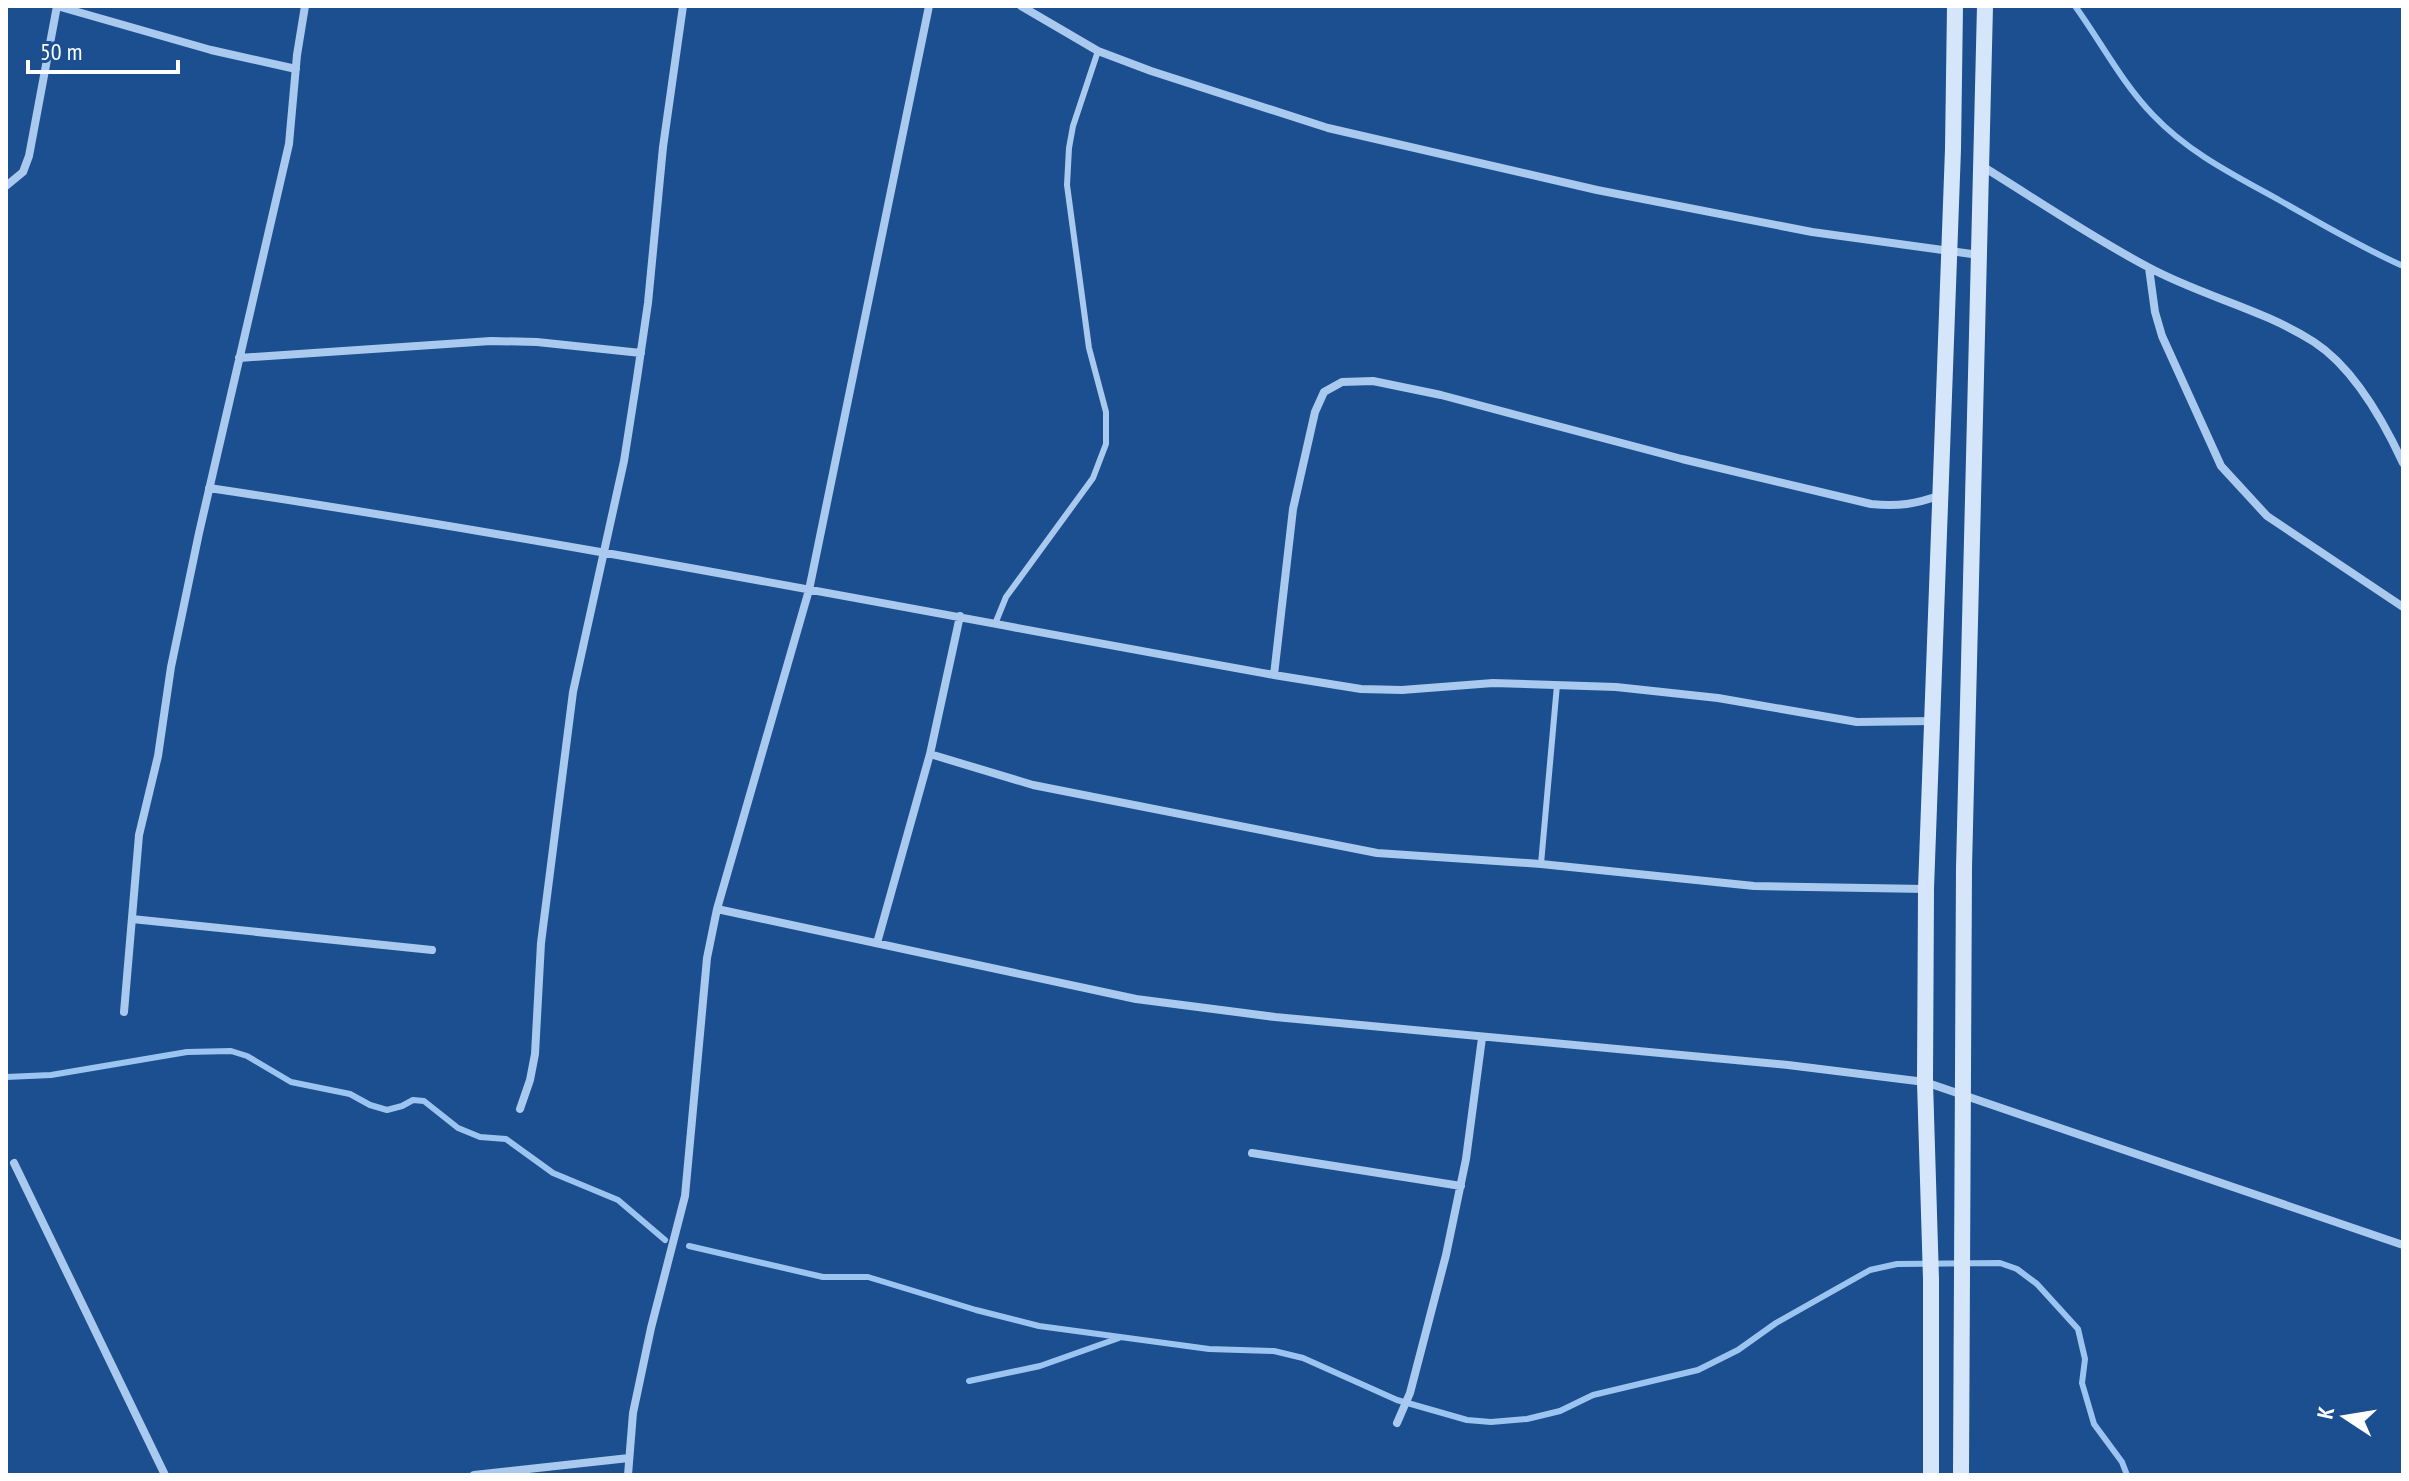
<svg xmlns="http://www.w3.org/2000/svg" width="2409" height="1481" font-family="'PT Sans Narrow',sans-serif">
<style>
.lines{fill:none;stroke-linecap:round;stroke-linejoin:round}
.stream{stroke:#9cc4f0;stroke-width:6}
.service{stroke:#a9c9ee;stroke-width:6}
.minor{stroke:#a9c9ee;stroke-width:8}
.secondary{stroke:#d6e6fa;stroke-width:16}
</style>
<rect width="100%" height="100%" fill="#1b4f8f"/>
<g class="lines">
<path class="stream" d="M 2075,6 C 2101,42 2122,83 2153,115 C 2189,153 2234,175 2279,200 C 2320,223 2360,247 2403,266
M 6,1077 L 51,1075 L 187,1052 L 231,1051 L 247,1056 L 291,1082 L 350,1094 L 370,1105 L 387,1110 L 402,1106 L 413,1100 L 424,1101 L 458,1128 L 480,1137 L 506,1139 L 553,1173 L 618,1200 L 665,1240
M 689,1246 L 823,1277 L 868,1277 L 976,1310 L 1039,1326 L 1209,1349 L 1274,1351 L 1303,1358 L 1397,1400 L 1467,1420 L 1491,1422 L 1527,1419 L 1560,1411 L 1593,1395 L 1698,1370 L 1738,1350 L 1776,1323 L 1870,1270 L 1897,1264 L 2000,1263 L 2017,1269 L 2037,1284 L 2078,1329 L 2085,1359 L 2082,1383 L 2094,1424 L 2122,1462 L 2127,1475
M 969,1381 L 1040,1366 L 1119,1338"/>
<path class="service" d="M 995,624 L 1006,597 L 1093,478 L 1106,444 L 1106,412 L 1089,348 L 1067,185 L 1069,148 L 1073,126 L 1098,51
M 1541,864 L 1557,685"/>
<path class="minor" d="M 1021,6 L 1098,51 L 1151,71 L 1328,128 L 1597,190 L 1812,232 L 1979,255
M 1982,166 C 2037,200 2091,237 2148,267 C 2201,296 2263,309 2314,342 C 2354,368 2383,420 2403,463
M 6,186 L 23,172 L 29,156 L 57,6 L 211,50 L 296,69
M 2149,268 L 2155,312 L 2162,336 L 2221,466 L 2267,516 L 2403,607
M 239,358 L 491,341 L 537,342 L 641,353
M 209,488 C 566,541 919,611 1274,675 L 1361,689 L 1402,690 L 1493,683 L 1616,687 L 1718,698 L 1857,722 L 1932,721
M 1274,675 L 1293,509 L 1315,412 L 1324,392 L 1342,382 L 1373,381 L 1441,395 L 1682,459 L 1871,504 C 1898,507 1916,504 1941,495
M 930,754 L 1033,785 L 1377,853 L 1541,864 L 1754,886 L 1926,889
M 717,909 L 1136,999 L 1275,1017 L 1788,1065 L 1925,1082 L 2403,1245
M 132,919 L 432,950
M 877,943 L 930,754 L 960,616
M 124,1012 L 139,835 L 158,756 L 171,667 L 199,533 L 289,144 L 297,55 L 305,6
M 520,1109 L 530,1080 L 535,1054 L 541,943 L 573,692 L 624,461 L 637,378 L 648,303 L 663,147 L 683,6
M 1252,1153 L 1461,1186
M 14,1163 L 165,1475
M 1397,1423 L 1410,1393 L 1446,1255 L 1466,1159 L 1482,1038
M 474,1475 L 629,1458
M 628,1475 L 633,1413 L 651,1328 L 685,1196 L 707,958 L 717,909 L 809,590 L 929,6"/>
<path class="secondary" d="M 1931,1475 L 1931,1279 L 1925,1082 L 1926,889 L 1953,149 L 1955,6
M 1961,1475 L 1964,868 L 1985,6"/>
</g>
<rect width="2409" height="1481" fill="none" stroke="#ffffff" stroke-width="16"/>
<g transform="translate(2345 1417) rotate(282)" stroke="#1b4f8f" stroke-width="6" paint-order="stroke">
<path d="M0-6L14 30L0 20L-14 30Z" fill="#ffffff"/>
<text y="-12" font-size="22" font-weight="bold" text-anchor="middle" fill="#ffffff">K</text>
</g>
<path d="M28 60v12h150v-12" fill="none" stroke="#ffffff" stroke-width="4"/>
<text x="40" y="60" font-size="24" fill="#ffffff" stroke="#1b4f8f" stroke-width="6" paint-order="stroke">50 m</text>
</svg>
